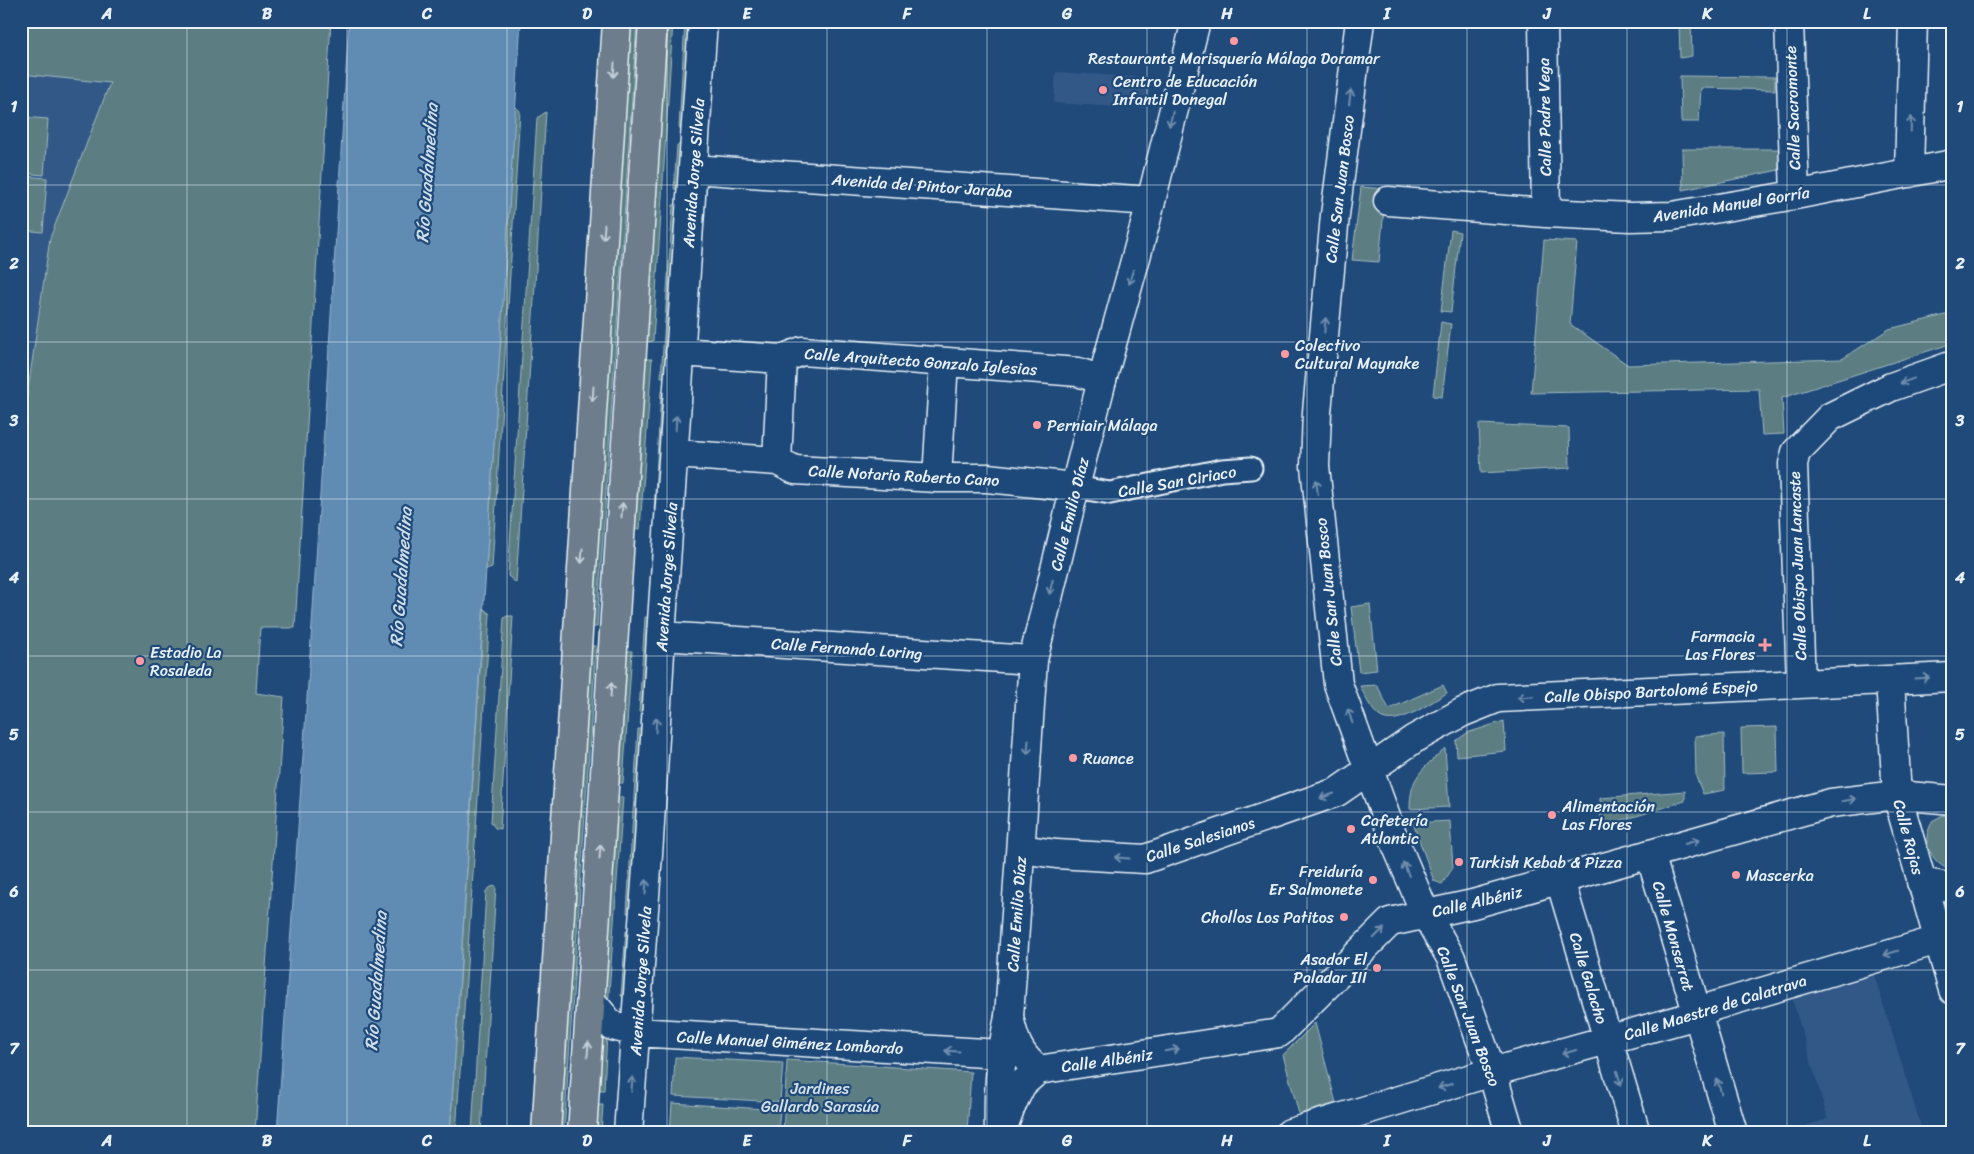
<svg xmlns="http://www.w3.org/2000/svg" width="1974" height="1154" font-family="Sriracha,sans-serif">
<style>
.built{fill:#315988}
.green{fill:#5b7e83;stroke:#a2b8be}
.water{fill:#618cb3;stroke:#97b4cf}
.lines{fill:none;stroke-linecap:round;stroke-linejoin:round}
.pedestrian-casing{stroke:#e8f1f8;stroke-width:25}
.minor-casing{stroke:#e8f1f8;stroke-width:31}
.tertiary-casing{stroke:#e8f1f8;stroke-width:31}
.secondary-casing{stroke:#e8f1f8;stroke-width:31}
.primary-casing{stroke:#e8f1f8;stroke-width:31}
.pedestrian{stroke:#1f4a7a;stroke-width:21}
.minor{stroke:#1f4a7a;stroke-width:28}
.tertiary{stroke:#1f4a7a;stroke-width:28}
.secondary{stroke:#1f4a7a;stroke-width:28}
.primary{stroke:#6d7d8c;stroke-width:28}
.oneway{stroke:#c3ced8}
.oneway2{stroke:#6f8dac}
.grid{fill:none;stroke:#e8f1f8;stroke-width:1;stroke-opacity:0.55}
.poi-dot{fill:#ff9aa2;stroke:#1f4a7a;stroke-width:2}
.labels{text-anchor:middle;stroke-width:4.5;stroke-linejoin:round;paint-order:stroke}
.poi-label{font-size:16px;fill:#e8f1f8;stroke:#1f4a7a;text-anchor:start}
.street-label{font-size:16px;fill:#e8f1f8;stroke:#1f4a7a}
.park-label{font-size:16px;fill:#d3e0e6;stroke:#1f4a7a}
.water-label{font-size:18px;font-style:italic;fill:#cdddea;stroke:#1f4a7a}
.neatline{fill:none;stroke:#e8f1f8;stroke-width:2}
.grid-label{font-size:16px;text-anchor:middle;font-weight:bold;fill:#e8f1f8}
</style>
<rect width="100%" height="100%" fill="#1f4a7a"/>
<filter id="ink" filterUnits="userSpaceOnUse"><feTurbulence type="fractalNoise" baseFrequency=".02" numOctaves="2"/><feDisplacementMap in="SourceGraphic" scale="10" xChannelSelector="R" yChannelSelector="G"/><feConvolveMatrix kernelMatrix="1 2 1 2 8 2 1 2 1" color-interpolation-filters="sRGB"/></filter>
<g filter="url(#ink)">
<path class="built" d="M 21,21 L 134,21 L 50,238 L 21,438 Z
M 1056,72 L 1103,75 L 1153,78 L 1145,108 L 1102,106 L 1054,103 Z
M 1873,971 L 1923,1133 L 1781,1133 L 1828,1119 L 1791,995 Z"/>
<path class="green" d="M 21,21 L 331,21 L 295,628 L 260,628 L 256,693 L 284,697 L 255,1133 L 21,1133 L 21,438 L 50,238 L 110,83 L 21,74 Z
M 631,21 L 637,21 L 597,627 L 591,627 Z
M 665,21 L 673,21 L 653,341 L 647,342 L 646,359 L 652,359 L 640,529 L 631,529 Z
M 685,21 L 693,21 L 686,128 L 679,128 Z
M 1679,21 L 1691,21 L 1692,56 L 1680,58 Z
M 1680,76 L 1775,77 L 1775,90 L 1701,88 L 1699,122 L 1681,122 Z
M 515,106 L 520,111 L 492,568 L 486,570 Z
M 546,112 L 516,583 L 508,576 L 537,118 Z
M 21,117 L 48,119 L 44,175 L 21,173 Z
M 677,145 L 685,145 L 669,377 L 661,377 L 673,205 L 679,205 L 680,190 L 674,189 Z
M 1682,149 L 1779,149 L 1779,170 L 1683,190 Z
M 21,176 L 47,178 L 43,232 L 21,230 Z
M 1361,187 L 1386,189 L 1379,262 L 1352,260 Z
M 1451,230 L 1460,232 L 1451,312 L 1441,311 Z
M 1544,240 L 1577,242 L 1570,324 L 1628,365 L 1842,359 L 1889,329 L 1953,313 L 1953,343 L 1782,398 L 1784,434 L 1762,435 L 1759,389 L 1531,393 Z
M 1441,322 L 1451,324 L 1442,397 L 1433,396 Z
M 661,392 L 668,393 L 662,512 L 654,510 Z
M 1479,424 L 1569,428 L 1570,468 L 1481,473 Z
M 1370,604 L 1377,670 L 1359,672 L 1351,607 Z
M 484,609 L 490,614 L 456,1133 L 450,1133 Z
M 507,616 L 513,616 L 500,829 L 495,828 L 491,822 L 504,618 Z
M 645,617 L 654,617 L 629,996 L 621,996 L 626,931 L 632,931 L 633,914 L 627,913 L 638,729 L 645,729 L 646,712 L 639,712 Z
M 590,646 L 596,646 L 564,1133 L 559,1133 Z
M 623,651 L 632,651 L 623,783 L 618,783 L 617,796 L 623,797 L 608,1007 L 603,996 Z
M 1377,685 L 1389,709 L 1443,685 L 1447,693 C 1431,702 1396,729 1379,716 C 1370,709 1365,696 1360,686 Z
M 1504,721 L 1506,751 L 1457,756 L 1456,741 L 1467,733 Z
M 1777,727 L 1778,772 L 1742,773 L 1741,728 Z
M 1724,734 L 1725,790 L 1703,794 L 1696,777 L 1695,736 Z
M 1445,748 L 1449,807 L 1410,809 C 1410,776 1422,770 1445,748 Z
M 1685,791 L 1685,801 L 1601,827 L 1600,798 Z
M 1943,815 L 1953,816 L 1953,871 C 1938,867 1926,852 1927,837 C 1927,832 1931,825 1932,821 Z
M 1450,821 L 1453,868 L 1442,884 L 1434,881 L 1413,823 Z
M 496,886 L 481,1133 L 472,1133 L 486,891 L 491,887 Z
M 1315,1023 L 1336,1103 L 1299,1114 L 1283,1055 Z
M 599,1033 L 607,1034 L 604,1090 L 598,1090 L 597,1105 L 603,1105 L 601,1133 L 590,1133 Z
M 675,1057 L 783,1063 L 780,1102 L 673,1096 Z
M 787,1060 L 971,1072 L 967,1133 L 783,1133 Z
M 672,1103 L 780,1110 L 778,1133 L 670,1133 Z"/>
<path class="water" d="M 349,21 L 521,21 L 450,1133 L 277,1133 L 312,625 Z"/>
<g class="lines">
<g class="pedestrian-casing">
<path id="pedestrian" d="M 1075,487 L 1110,493 L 1222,470 L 1251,468"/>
</g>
<g class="minor-casing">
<path id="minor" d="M 1543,21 L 1546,213
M 1789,21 L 1795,195
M 693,169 L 1151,201
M 1909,173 L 1913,21
M 1388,201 L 1546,213 L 1630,217 L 1672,216 L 1795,195 L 1953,164
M 680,352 L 782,359 L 802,351 L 1078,372 L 1102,380
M 674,454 L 777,461 L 795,470 L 937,478 L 987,478 L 1075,487
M 777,461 L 782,359
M 937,478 L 944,362
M 661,636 L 1033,660
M 1890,680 L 1897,795 L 1953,990
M 1801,683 L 1793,464 L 1796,452 L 1830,417 L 1891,387 L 1953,365
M 1021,849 L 1056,854 L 1145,859 L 1337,792 L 1414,739 L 1463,712 L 1498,698 L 1953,677
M 1650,854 L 1733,1133
M 1560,880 L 1636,1133
M 1921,882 L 1953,888
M 591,1001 L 612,1026 L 636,1032 L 1001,1054
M 628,1133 L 649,840 L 661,636 L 703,21
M 1290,1133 L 1492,1072 L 1697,1015 L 1714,1006 L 1938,940"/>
</g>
<g class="tertiary-casing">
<path id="tertiary" d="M 1009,1017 C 1015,1042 1018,1053 1038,1070
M 1038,1070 L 1279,1033 L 1390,922 L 1473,904 L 1831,803 L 1897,795 L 1953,800
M 1001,1133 L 1011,1106 L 1022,1084 L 1038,1070"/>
</g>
<g class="secondary-casing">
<path id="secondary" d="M 1360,21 L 1335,215 L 1317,412 L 1315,466 L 1338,684 L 1395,842 L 1425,913 L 1451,958 L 1492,1072 L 1510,1133
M 999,1133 C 998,1091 1000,1058 1009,1017 L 1033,660 L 1075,487 L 1102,380 L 1146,221 L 1196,21"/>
</g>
<g class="primary-casing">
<path id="primary" d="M 546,1133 L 617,21
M 582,1133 L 653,21"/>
</g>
<use href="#pedestrian" class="pedestrian"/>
<use href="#minor" class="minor"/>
<use href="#tertiary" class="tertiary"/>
<use href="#secondary" class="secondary"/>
<use href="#primary" class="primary"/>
</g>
<defs><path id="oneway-shaft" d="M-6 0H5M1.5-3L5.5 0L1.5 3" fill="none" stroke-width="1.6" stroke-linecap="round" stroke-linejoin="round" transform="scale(1.25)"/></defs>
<g class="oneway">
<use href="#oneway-shaft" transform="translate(614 70) rotate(94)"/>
<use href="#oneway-shaft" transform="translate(604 232) rotate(94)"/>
<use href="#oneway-shaft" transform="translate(593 394) rotate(94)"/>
<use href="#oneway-shaft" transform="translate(622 510) rotate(-86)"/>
<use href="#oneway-shaft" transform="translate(582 556) rotate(94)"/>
<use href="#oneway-shaft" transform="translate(611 690) rotate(-86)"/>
<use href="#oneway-shaft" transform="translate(600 852) rotate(-86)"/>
<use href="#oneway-shaft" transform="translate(588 1049) rotate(-86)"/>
</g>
<g class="oneway2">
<use href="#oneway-shaft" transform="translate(1350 97) rotate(-83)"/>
<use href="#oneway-shaft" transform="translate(1171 119) rotate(104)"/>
<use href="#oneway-shaft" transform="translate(1911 124) rotate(-88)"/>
<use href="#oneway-shaft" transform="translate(1131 277) rotate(106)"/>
<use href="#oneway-shaft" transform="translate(1325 325) rotate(-85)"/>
<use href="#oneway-shaft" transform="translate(1907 381) rotate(160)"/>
<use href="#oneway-shaft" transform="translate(676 423) rotate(-87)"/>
<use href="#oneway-shaft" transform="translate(1317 487) rotate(-96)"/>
<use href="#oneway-shaft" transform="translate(1051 587) rotate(103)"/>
<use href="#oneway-shaft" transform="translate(1922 678) rotate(-3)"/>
<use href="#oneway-shaft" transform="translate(1525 697) rotate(177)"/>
<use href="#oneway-shaft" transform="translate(1350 716) rotate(-109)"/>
<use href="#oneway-shaft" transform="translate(656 725) rotate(-87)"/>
<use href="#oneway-shaft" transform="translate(1028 747) rotate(94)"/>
<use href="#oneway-shaft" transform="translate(1327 796) rotate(161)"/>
<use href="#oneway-shaft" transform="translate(1849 800) rotate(-9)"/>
<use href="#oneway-shaft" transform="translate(1692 842) rotate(-16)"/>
<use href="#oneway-shaft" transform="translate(1122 858) rotate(-176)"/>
<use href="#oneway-shaft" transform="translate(1406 869) rotate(-113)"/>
<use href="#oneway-shaft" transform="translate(646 887) rotate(-86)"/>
<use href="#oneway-shaft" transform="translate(1379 933) rotate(-45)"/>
<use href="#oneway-shaft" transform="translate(1891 953) rotate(163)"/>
<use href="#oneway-shaft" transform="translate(1172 1050) rotate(-9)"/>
<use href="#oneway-shaft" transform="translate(952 1051) rotate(-177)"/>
<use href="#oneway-shaft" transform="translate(1569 1052) rotate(164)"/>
<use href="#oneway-shaft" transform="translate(1619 1078) rotate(74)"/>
<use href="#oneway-shaft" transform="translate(632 1084) rotate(-85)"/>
<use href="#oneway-shaft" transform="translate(1445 1086) rotate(163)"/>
<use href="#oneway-shaft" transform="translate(1719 1086) rotate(-107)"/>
</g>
</g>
<path class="grid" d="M 187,21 L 187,1133M 347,21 L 347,1133M 507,21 L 507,1133M 667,21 L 667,1133M 827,21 L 827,1133M 987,21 L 987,1133M 1147,21 L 1147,1133M 1307,21 L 1307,1133M 1467,21 L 1467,1133M 1627,21 L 1627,1133M 1787,21 L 1787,1133M 21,185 L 1953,185M 21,342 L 1953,342M 21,499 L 1953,499M 21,656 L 1953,656M 21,812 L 1953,812M 21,970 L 1953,970"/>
<g class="poi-dot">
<circle cx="1234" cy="41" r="5"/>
<circle cx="1103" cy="90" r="5"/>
<circle cx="1285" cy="354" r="5"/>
<circle cx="1037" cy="425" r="5"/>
<path d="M1762.5 637.5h5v5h5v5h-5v5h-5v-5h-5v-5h5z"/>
<circle cx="140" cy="661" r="5"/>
<circle cx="1073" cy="758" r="5"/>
<circle cx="1552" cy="815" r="5"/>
<circle cx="1351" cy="829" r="5"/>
<circle cx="1459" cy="862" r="5"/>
<circle cx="1736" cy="875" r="5"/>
<circle cx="1373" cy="880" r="5"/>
<circle cx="1344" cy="917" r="5"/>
<circle cx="1377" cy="968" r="5"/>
</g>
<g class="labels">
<g class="poi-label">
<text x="1234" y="64" text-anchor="middle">Restaurante Marisquería Málaga Doramar</text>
<text x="1113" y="87">Centro de Educación<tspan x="1113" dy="18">Infantil Donegal</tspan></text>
<text x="1295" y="351">Colectivo<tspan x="1295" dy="18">Cultural Maynake</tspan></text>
<text x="1047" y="431">Perniair Málaga</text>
<text x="1755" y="642" text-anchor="end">Farmacia<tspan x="1755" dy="18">Las Flores</tspan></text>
<text x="150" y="658">Estadio La<tspan x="150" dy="18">Rosaleda</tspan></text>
<text x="1083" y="764">Ruance</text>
<text x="1562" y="812">Alimentación<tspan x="1562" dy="18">Las Flores</tspan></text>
<text x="1361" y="826">Cafetería<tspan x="1361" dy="18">Atlantic</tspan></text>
<text x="1469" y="868">Turkish Kebab &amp; Pizza</text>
<text x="1363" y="877" text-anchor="end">Freiduría<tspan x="1363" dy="18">Er Salmonete</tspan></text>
<text x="1746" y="881">Mascerka</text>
<text x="1334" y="923" text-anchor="end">Chollos Los Patitos</text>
<text x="1367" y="965" text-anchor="end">Asador El<tspan x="1367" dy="18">Paladar III</tspan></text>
</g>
<g class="street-label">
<text transform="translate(1792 108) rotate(-92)" y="6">Calle Sacromonte</text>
<text transform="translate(1544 117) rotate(-91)" y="6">Calle Padre Vega</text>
<text transform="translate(693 173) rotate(-86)" y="6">Avenida Jorge Silvela</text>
<text transform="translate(922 185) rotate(4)" y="6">Avenida del Pintor Jaraba</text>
<text transform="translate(1339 189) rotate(-83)" y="6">Calle San Juan Bosco</text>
<text transform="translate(1731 204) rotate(-9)" y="6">Avenida Manuel Gorría</text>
<text transform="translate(921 361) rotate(4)" y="6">Calle Arquitecto Gonzalo Iglesias</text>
<text transform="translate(904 475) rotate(3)" y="6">Calle Notario Roberto Cano</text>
<text transform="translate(1177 481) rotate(-10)" y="6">Calle San Ciriaco</text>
<text transform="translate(1069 514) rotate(-76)" y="6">Calle Emilio Díaz</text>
<text transform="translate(1797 566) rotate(-92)" y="6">Calle Obispo Juan Lancaste</text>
<text transform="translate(666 577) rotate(-86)" y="6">Avenida Jorge Silvela</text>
<text transform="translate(1328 592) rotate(-96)" y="6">Calle San Juan Bosco</text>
<text transform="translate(847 648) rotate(4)" y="6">Calle Fernando Loring</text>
<text transform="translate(1651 691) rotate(-3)" y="6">Calle Obispo Bartolomé Espejo</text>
<text transform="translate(1909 837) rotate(75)" y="6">Calle Rojas</text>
<text transform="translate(1200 839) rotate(-18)" y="6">Calle Salesianos</text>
<text transform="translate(1477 901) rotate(-13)" y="6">Calle Albéniz</text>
<text transform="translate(1016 914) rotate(-86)" y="6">Calle Emilio Díaz</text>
<text transform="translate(1674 936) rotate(74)" y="6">Calle Monserrat</text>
<text transform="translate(1589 978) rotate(73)" y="6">Calle Galacho</text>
<text transform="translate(640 981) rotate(-86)" y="6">Avenida Jorge Silvela</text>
<text transform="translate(1715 1007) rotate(-17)" y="6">Calle Maestre de Calatrava</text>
<text transform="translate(1469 1016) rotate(69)" y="6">Calle San Juan Bosco</text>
<text transform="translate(790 1042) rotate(3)" y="6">Calle Manuel Giménez Lombardo</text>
<text transform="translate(1107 1060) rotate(-8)" y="6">Calle Albéniz</text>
</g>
<g class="park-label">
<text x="820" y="1094">Jardines<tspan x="820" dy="18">Gallardo Sarasúa</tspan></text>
</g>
<g class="water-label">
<text transform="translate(427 173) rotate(-86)" y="6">Río Guadalmedina</text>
<text transform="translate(401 577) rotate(-86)" y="6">Río Guadalmedina</text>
<text transform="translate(376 981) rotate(-86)" y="6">Río Guadalmedina</text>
</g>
</g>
<rect width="1974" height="1154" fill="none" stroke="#1f4a7a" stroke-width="55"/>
<rect x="28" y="28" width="1918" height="1098" class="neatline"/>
<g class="grid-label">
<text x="107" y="19">A</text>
<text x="267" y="19">B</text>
<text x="427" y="19">C</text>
<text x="587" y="19">D</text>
<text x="747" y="19">E</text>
<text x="907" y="19">F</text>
<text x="1067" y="19">G</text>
<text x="1227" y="19">H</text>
<text x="1387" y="19">I</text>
<text x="1547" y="19">J</text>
<text x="1707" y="19">K</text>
<text x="1867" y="19">L</text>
<text x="14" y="112">1</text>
<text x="1960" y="112">1</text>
<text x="14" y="269">2</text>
<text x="1960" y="269">2</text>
<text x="14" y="426">3</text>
<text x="1960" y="426">3</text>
<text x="14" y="583">4</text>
<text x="1960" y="583">4</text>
<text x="14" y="740">5</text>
<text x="1960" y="740">5</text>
<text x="14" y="897">6</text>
<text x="1960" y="897">6</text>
<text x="14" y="1054">7</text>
<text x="1960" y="1054">7</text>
<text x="107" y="1146">A</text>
<text x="267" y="1146">B</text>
<text x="427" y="1146">C</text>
<text x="587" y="1146">D</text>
<text x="747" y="1146">E</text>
<text x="907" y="1146">F</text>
<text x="1067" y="1146">G</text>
<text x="1227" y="1146">H</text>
<text x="1387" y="1146">I</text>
<text x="1547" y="1146">J</text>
<text x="1707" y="1146">K</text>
<text x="1867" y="1146">L</text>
</g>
</svg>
